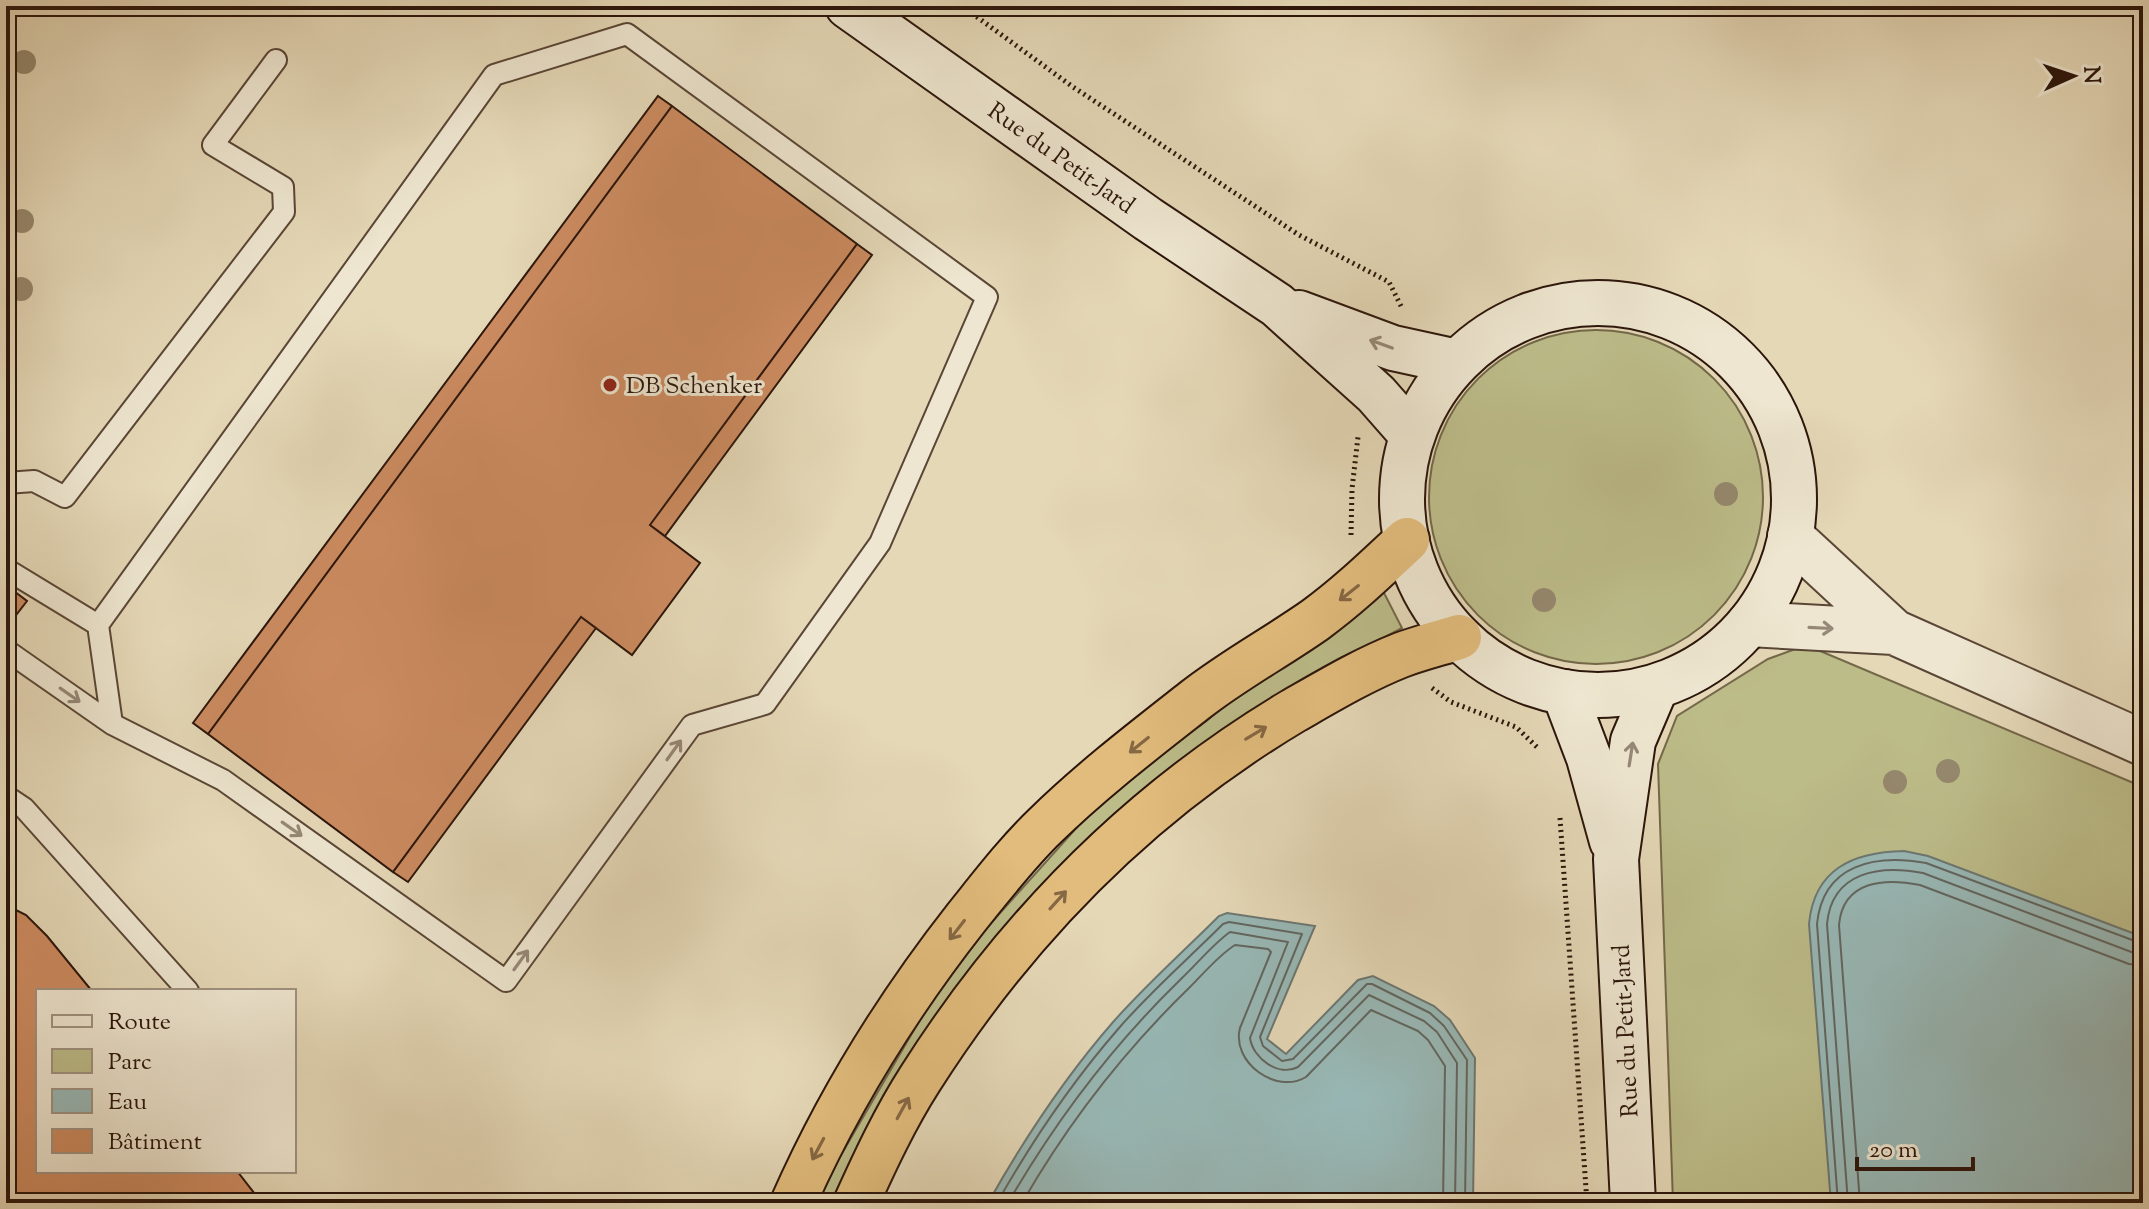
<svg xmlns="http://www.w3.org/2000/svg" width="2149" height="1209" font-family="'Sorts Mill Goudy',serif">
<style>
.green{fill:#bcbc89;stroke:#74684a;stroke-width:2}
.water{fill:#98b8b6;stroke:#6c7772;stroke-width:2}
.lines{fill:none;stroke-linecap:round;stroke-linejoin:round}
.shore{stroke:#626660;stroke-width:2}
.building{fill:#cc8b60;stroke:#2b150b;stroke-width:2}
.service-casing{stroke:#5a4636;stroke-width:24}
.tertiary-casing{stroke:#5a4636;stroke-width:48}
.secondary-casing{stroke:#2b150b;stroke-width:48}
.trunk-casing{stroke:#2b150b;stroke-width:48}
.motorway-casing{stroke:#2b150b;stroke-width:48}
.path{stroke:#2b150b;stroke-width:5;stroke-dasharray:2 4;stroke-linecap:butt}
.service{stroke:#eee6d0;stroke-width:20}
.tertiary{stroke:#eee6d0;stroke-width:44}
.secondary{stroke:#eee6d0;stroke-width:44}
.trunk{stroke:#e2bc7c;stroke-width:44}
.motorway{stroke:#e2bc7c;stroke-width:44}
.tree{fill:#96886d}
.oneway{stroke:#968877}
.oneway2{stroke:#866844}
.poi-dot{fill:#8f2418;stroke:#eee6d0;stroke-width:3}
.labels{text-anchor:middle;stroke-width:6;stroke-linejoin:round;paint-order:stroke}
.street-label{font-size:24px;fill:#2b150b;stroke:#eee6d0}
.poi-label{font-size:24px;fill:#2b150b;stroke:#eee6d0;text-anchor:start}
</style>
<rect width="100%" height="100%" fill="#e5d8b7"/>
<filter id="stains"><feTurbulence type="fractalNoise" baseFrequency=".0025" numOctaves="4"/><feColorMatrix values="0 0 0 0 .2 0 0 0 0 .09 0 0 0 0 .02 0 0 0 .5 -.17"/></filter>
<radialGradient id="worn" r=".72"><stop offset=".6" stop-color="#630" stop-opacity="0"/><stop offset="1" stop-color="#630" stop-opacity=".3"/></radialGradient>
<path class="green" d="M1429 497a167 167 0 1 1 334 0a167 167 0 1 1-334 0Z
M 1382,589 L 1402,628 L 1311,676 L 1116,821 L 838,1203 L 813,1203 L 949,970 L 1097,805 L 1297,651 L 1354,618 Z
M 1806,645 L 2143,787 L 2143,1203 L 1673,1203 L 1658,764 L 1677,716 L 1768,659 Z"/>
<path class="water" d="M 1904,851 L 1928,856 L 2143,937 L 2143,1203 L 1831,1203 L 1809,924 C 1814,869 1853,852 1904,851 Z
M 1227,913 L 1315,926 L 1267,1039 L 1286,1054 L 1358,980 L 1373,976 L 1434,1006 L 1450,1020 L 1475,1058 L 1473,1203 L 988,1203 C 1024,1139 1065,1077 1114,1021 C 1147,984 1184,951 1219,916 Z"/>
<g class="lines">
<path class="shore" d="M 997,1203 C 1032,1141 1072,1082 1119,1028 C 1151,991 1188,959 1223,924 L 1229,922 L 1302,934 L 1260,1037 L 1263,1046 L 1282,1061 L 1293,1059 L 1367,984 L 1372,984 L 1430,1013 L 1444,1026 L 1467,1060 L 1465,1203
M 1008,1203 C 1056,1120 1113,1045 1181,979 C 1197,964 1213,944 1230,932 L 1288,942 L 1250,1038 C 1253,1059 1279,1077 1298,1067 L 1369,995 L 1424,1021 L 1437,1032 L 1457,1063 L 1455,1203
M 1022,1203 C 1068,1123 1124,1051 1190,987 C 1204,973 1219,955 1235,945 L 1268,949 L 1271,952 L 1240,1028 C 1231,1062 1276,1095 1306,1077 L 1371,1010 L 1418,1031 L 1428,1040 L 1445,1066 L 1443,1203
M 1838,1203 L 1817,924 C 1823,864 1875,854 1926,863 L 2143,944
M 1848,1203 L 1827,924 C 1832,871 1880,865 1923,873 L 2134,953 L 2143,954
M 1860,1203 L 1839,925 C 1843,880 1885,878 1920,885 L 2129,964 L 2143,966"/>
</g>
<path class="building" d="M 658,96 L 672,106 L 208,734 L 193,723 Z
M 672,106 L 857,244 L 650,525 L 700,563 L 632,655 L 581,617 L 393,872 L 208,734 Z
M 857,244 L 872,255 L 665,536 L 650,525 Z
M 6,585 L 27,601 L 13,619 L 6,613 Z
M 581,617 L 596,628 L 408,882 L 393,872 Z
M 6,905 L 26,915 L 47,936 L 92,991 L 38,991 L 38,1171 L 237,1171 L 262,1203 L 6,1203 Z"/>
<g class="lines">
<g class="service-casing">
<path id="service" d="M 6,483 L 34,481 L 65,497 L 284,212 L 283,187 L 213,145 L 276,60
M 6,569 L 98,625 L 494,75 L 627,34 L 987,297 L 880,543 L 765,704 L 692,725 L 506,981 L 223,780 L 112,724 L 6,650
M 98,625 L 112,724
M 6,796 L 24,808 L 188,991"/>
</g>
<g class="tertiary-casing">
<path id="tertiary" d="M 1790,536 L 1894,632 L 2143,743
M 1749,624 L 1894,632"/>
</g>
<g class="secondary-casing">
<g id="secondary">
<path id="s1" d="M 848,6 L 1148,219 L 1277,305 L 1376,394 L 1412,435"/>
<circle cx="1598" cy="499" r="196"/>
<path d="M 1299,313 L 1393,348 L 1457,362"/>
<path d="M 1564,692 L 1589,758 L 1612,841"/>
<path d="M 1633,1203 L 1616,859 L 1633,741 L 1656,687"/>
</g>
</g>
<g class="trunk-casing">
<path id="trunk" d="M 793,1203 C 838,1101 897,1006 966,918 C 991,887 1016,854 1045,826 C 1091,781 1143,741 1194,701 C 1232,671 1275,648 1315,620 C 1348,596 1377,568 1407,540"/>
</g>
<g class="motorway-casing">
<path id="motorway" d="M 856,1203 C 875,1161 895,1118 920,1079 C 1016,928 1139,803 1293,711 C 1328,691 1363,670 1401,655 C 1420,648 1440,643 1459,637"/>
</g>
<path class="path" d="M 962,6 L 1073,87 L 1299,235 L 1389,282 L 1402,308
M 1351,535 L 1352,489 L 1358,437
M 1432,688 L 1451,702 L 1516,727 L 1539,749
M 1560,818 L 1587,1203"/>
<use href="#service" class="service"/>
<use href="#tertiary" class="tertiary"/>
<use href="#secondary" class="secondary"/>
<use href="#trunk" class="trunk"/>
<use href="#motorway" class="motorway"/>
</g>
<g class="tree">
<circle cx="24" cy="62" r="12"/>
<circle cx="22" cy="221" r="12"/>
<circle cx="21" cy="289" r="12"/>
<circle cx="1726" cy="494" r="12"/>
<circle cx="1544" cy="600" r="12"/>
<circle cx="1948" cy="771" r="12"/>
<circle cx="1895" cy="782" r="12"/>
</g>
<defs><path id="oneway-shaft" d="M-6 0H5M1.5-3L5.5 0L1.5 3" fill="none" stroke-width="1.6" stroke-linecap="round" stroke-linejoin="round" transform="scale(2)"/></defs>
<g class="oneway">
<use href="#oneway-shaft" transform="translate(1381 344) rotate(-160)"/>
<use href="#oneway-shaft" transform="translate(1821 628) rotate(3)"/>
<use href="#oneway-shaft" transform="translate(70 695) rotate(35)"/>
<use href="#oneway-shaft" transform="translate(674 750) rotate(-54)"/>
<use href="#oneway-shaft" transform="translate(1631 754) rotate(-81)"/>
<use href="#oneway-shaft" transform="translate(292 829) rotate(35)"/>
<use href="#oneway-shaft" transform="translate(521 960) rotate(-54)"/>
</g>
<g class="oneway2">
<use href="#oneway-shaft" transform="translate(1349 593) rotate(142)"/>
<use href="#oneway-shaft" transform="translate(1256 733) rotate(-31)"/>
<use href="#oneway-shaft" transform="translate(1139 745) rotate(141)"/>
<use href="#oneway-shaft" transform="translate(1058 900) rotate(-48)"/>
<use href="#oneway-shaft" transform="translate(957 930) rotate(128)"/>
<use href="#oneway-shaft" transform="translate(903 1108) rotate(-61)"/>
<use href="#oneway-shaft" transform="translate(818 1149) rotate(118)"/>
</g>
<circle class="poi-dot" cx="610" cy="385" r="8"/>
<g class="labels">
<g class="street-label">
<text dy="8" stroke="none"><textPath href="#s1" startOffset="262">Rue du Petit-Jard</textPath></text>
<text transform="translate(1625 1031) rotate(-93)" y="8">Rue du Petit-Jard</text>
</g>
<g class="poi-label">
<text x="626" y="393">DB Schenker</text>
</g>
</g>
<rect width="2149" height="1209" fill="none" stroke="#e5d8b7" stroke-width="32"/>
<rect x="8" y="8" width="2133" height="1193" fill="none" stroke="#2b150b" stroke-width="4"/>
<rect x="16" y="16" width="2117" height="1177" fill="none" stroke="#2b150b" stroke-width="2"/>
<rect x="36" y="989" width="260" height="184" fill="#eee6d0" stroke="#a09281" stroke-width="2"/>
<rect x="52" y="1015" width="40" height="12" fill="#eee6d0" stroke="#a09281" stroke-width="2"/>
<text x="108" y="1029" font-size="24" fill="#2b150b">Route</text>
<rect x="52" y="1049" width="40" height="24" fill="#bcbc89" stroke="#a09281" stroke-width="2"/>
<text x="108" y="1069" font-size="24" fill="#2b150b">Parc</text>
<rect x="52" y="1089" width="40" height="24" fill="#98b8b6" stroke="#a09281" stroke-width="2"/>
<text x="108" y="1109" font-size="24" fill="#2b150b">Eau</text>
<rect x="52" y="1129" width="40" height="24" fill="#cc8b60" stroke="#a09281" stroke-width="2"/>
<text x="108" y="1149" font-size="24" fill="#2b150b">Bâtiment</text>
<g transform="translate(2073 76) rotate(87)" stroke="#eee6d0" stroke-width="6" paint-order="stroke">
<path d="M0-6L14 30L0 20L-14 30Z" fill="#2b150b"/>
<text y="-12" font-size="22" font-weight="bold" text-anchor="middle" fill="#2b150b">N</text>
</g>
<path d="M1857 1157v12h116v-12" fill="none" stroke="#2b150b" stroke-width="4"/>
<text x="1869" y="1157" font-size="24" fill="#2b150b" stroke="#eee6d0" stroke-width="6" paint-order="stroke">20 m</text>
<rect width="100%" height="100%" filter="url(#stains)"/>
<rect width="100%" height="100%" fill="url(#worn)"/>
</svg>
